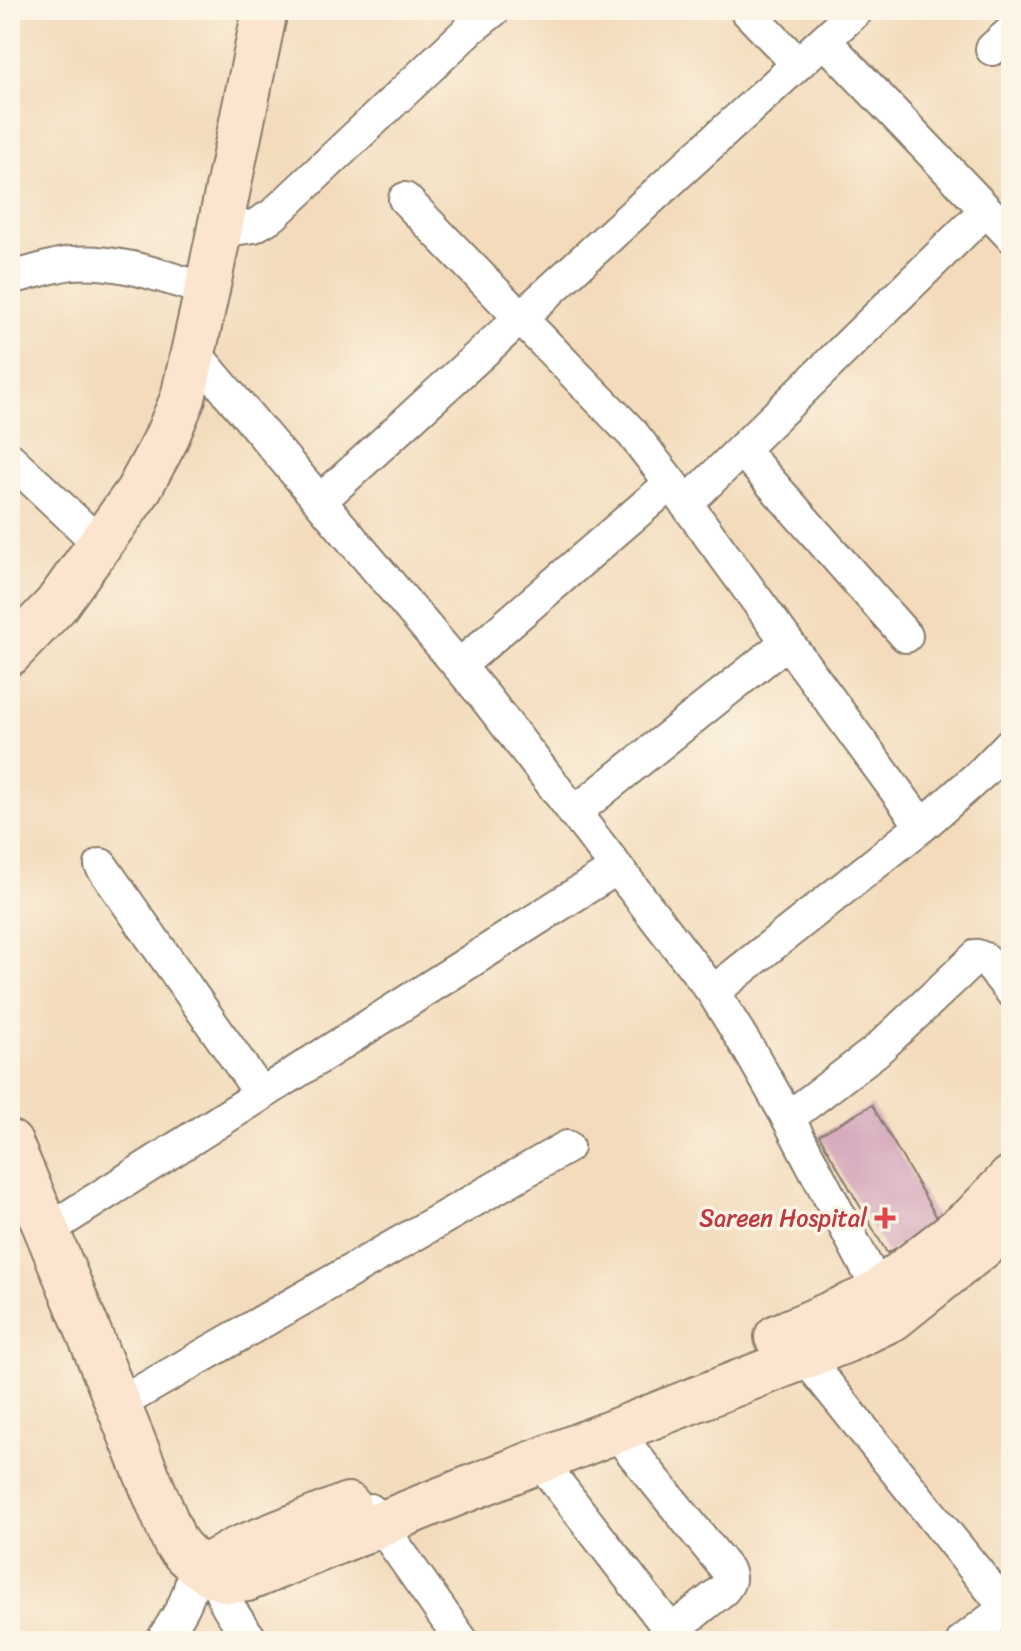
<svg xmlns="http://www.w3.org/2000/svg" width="1021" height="1651" font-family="Sriracha,sans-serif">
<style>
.building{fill:#d09fb7}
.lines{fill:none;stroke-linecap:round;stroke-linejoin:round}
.street-casing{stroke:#887c6c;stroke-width:36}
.secondary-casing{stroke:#887c6c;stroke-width:48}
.street{stroke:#fff;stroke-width:32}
.secondary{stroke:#fce5cf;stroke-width:44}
.health-dot{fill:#e0444e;stroke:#fcf5e5;stroke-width:3}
.labels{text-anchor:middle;stroke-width:7;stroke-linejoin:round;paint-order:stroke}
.health-label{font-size:24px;fill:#be3a42;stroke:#fcf5e5;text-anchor:end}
</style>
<rect width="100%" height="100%" fill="#fcf5e5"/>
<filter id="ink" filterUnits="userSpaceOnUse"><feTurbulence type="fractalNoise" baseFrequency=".0125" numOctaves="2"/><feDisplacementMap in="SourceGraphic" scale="16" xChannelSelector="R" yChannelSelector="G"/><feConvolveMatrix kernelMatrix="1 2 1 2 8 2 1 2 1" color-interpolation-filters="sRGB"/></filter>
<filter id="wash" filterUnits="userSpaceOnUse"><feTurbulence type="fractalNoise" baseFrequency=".006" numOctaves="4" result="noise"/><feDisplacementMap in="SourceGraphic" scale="32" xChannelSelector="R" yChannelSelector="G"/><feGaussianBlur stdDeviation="1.8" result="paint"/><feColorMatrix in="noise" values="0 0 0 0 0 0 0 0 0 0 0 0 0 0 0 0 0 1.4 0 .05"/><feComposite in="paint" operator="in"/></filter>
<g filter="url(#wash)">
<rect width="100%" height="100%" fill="#f3dbbb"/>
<g id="blocks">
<path class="building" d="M 872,1105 L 940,1223 L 887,1253 L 819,1135 Z"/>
</g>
</g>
<g filter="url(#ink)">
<use href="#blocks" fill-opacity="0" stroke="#887c6c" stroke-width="2"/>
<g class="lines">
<g class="street-casing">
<path id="street" d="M 746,10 L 798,64
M 824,40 L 1011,236
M 992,49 L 1011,32
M 405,199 L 632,433 L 671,483 L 922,826
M 219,231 L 254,226 L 273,215 L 470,29 L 494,10
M 10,276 L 17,276 C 35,272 54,265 72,263 C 118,259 164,277 207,290
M 193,351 L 485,697 L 713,992 L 751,1053 L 788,1118 L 889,1310
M 742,450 L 906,636
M 10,459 L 100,544
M 320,501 L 857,10
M 686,504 L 986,210
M 459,666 L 671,483
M 574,813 L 787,642
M 101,865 L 261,1094
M 713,992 L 922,826 L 983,772 L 1011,743
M 788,1118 L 876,1051 L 977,956 L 985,959 L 1011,991
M 48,1230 L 617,868
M 796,1340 L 804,1356 L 1006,1608
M 117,1405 L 567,1147
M 615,1431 L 727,1570 C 731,1579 729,1583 723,1590 L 659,1641
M 540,1461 L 671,1631
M 370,1510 L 462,1641
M 214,1561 C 215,1593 234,1616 252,1641
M 162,1641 C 182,1610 190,1601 195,1563
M 963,1641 L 1011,1604"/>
</g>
<g class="secondary-casing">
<path id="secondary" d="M 10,653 L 56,605 L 138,491 L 165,441 L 183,398 L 207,290 L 265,10
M 10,1143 C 67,1275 119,1410 175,1542 C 186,1557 208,1576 227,1580 C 233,1581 241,1580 247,1579 L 427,1505 L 847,1340 L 893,1318 L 993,1238 L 1011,1220
M 777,1337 L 865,1299 L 879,1291 L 974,1217 L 1011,1178
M 204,1568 L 236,1550 L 348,1505"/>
</g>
<use href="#street" class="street"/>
<use href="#secondary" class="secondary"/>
</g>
</g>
<path class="health-dot" d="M881 1206h8v8h8v8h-8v8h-8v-8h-8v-8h8z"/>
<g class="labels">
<g class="health-label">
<text x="867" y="1226">Sareen Hospital</text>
</g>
</g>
<rect width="1021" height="1651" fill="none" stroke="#fcf5e5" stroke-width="40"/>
</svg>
